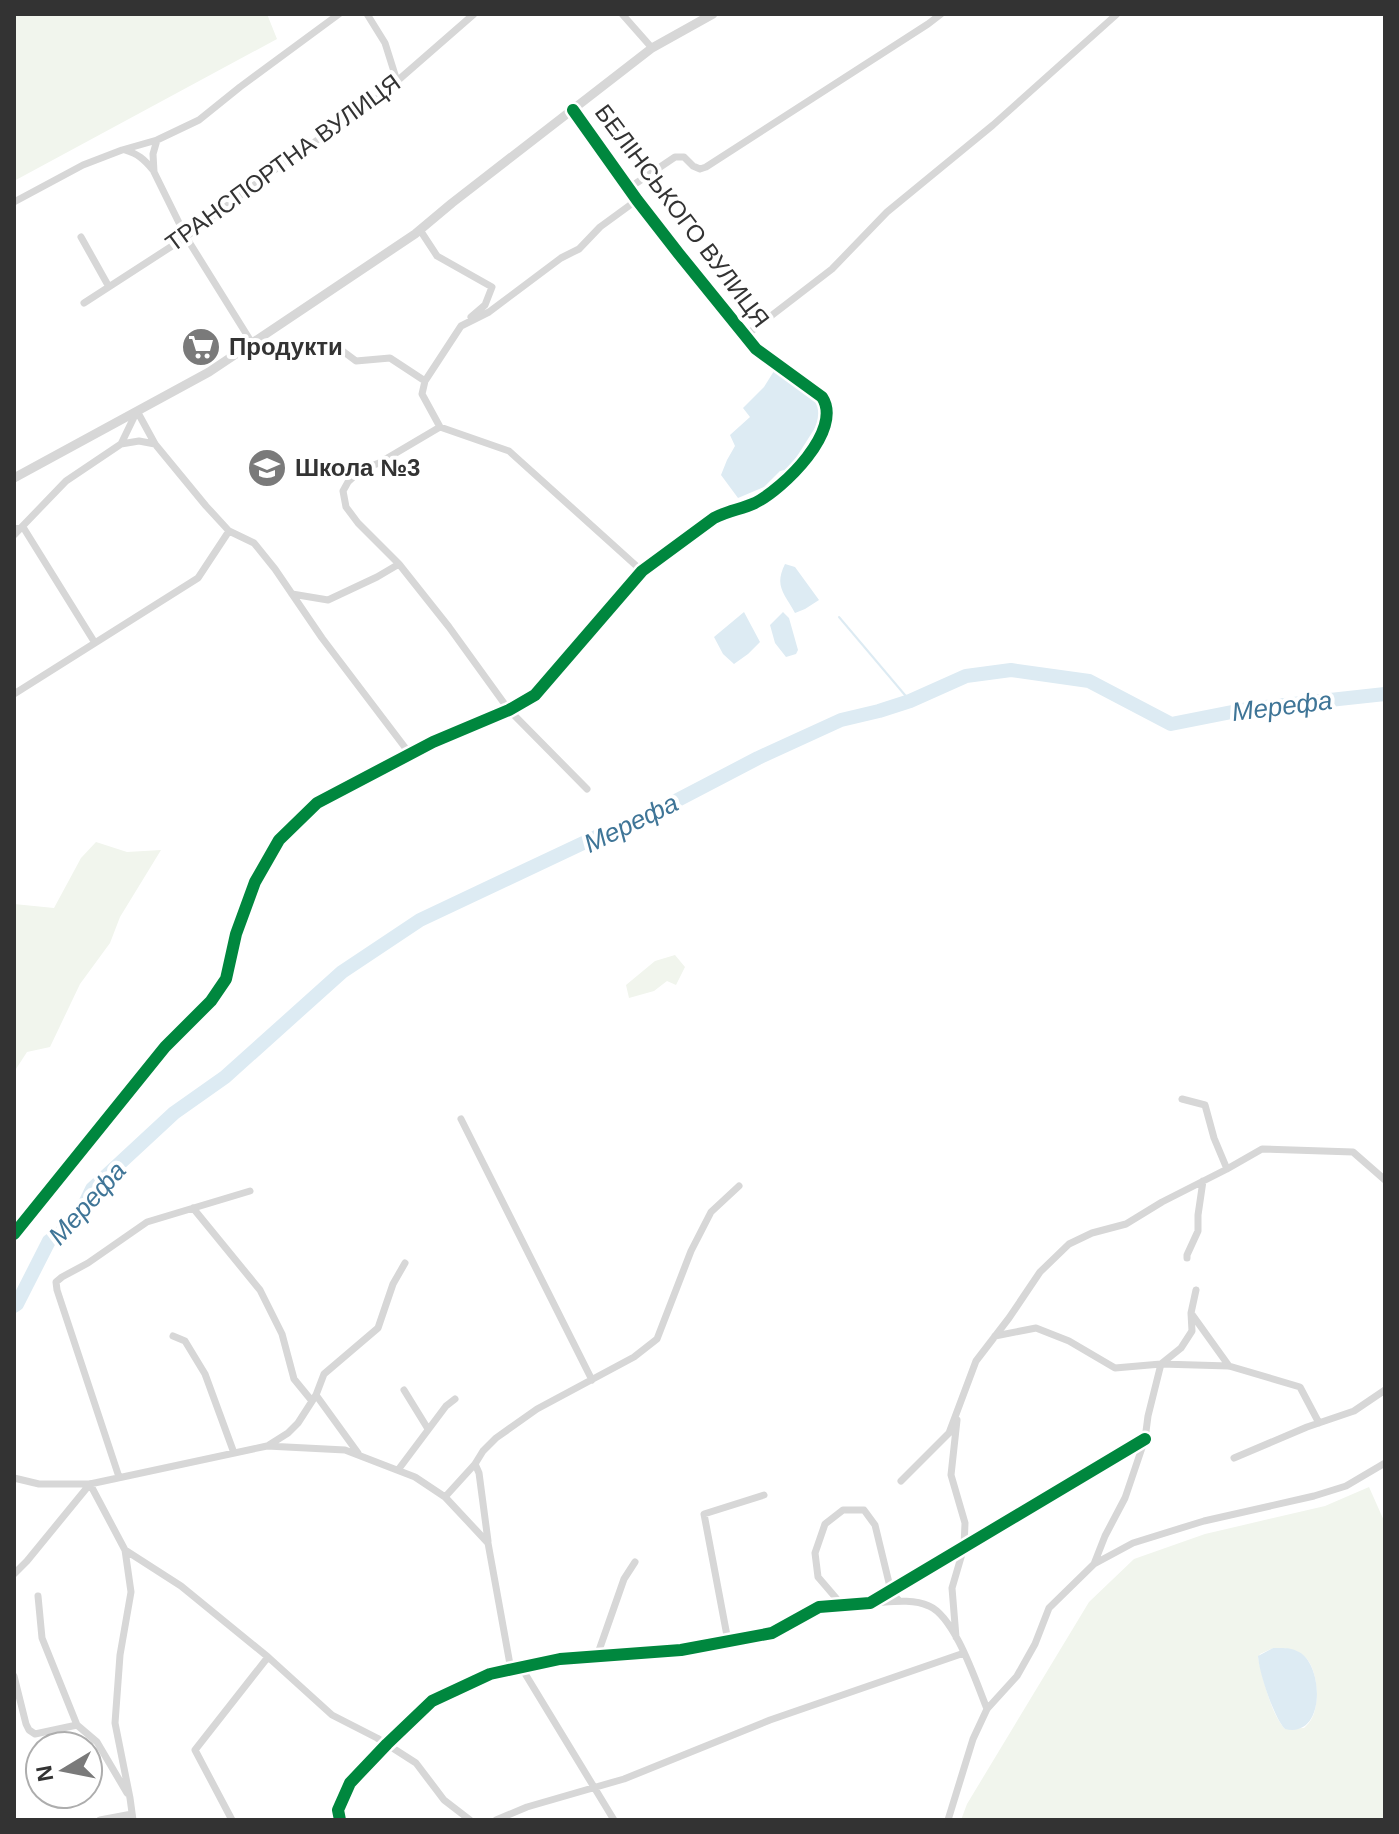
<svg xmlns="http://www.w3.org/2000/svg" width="1399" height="1834" font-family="Arial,sans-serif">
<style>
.green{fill:#f1f5ed;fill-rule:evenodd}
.water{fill:#ddebf3}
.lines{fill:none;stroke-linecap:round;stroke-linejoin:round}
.stream{stroke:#ddebf3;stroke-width:2}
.river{stroke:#ddebf3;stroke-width:14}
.minor{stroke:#d7d7d7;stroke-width:7}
.tertiary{stroke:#d7d7d7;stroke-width:9}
.cycleway-casing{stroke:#fff;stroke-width:17}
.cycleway{stroke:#00873e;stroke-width:12}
.labels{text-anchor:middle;stroke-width:8;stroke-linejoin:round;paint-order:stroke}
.street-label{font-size:24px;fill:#333;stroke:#fff}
.poi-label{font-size:24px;font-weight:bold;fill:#333;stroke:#fff;text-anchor:start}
.water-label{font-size:26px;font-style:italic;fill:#3f7597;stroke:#fff}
</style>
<rect width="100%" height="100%" fill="#fff"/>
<path class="green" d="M 14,14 L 267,14 L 277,39 L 14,181 Z
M 96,842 L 127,852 L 161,850 L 120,917 L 110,943 L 80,984 L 50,1047 L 27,1052 L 14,1072 L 14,904 L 54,908 L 81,858 Z
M 675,955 L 685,967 L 676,985 L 667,981 L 654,991 L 629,998 L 626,985 L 655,961 Z
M 1369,1487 L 1385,1523 L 1385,1820 L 961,1820 L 967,1804 L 1089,1602 L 1134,1559 L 1205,1534 L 1325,1506 ZM 1273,1648 C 1284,1648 1296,1649 1304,1656 C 1318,1667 1320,1703 1312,1718 C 1310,1722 1307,1725 1304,1728 L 1285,1729 C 1271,1714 1263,1679 1258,1658 L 1260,1654 Z"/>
<path class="water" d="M 774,371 L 819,405 L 820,420 L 789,469 L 780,471 L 764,487 L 738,498 L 721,475 L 727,460 L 735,446 L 730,435 L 750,417 L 743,408 L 764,387 Z
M 785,564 L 795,567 L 819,600 L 805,609 L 795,613 C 784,593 774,586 785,564 Z
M 744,612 L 760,642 L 748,654 L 734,664 L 723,654 L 714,637 Z
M 783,612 L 789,618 L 798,650 L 796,654 L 786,657 L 775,643 L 770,625 Z
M 1273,1648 C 1282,1648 1291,1647 1299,1652 C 1324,1665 1326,1739 1285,1729 C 1274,1718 1259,1672 1258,1656 Z"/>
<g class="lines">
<path class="stream" d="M 839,617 L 910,701"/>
<path class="river" d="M 14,1306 L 17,1304 L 49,1241 L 77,1220 L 92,1189 L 174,1113 L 225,1077 L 342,972 L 420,920 L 596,837 L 622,829 L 758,758 L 841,720 L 879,711 L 910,701 L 966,676 L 1011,670 L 1089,681 L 1171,724 L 1247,709 L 1385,694"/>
<path class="minor" d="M 367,14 L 385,43 L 397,81
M 622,14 L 652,48
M 157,140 L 153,154 L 154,172 L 186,237 L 252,343 L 290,350 L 329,347 L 340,349 L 356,361 L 390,358 L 425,381
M 125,150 C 138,154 144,159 153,170
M 629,188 L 675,157 L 684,157 L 693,166 L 700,169 L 706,167 L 928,24 L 941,14
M 14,202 L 83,165 L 122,150 L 157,140 L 199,120 L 240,87 L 339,14
M 420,230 L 437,256 L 492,287 L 485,305 L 471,317
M 81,237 L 109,287
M 84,303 L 186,237 L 266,176 L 380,96 L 474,14
M 745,336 L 832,269 L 887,212 L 993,125 L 1117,14
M 137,411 L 155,444 L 206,506 L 229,531 L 254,543 L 275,569 L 322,638 L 410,754
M 440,427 L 422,394 L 425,381 L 461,326 L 489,312 L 561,258 L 579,249 L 600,227 L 637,200
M 121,444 L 139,441 L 155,444
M 14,529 L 23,527 L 95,643
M 14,535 L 66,481 L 121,444 L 136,413
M 292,594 L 328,600 L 377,577 L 399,564
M 14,694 L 198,578 L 229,531
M 587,789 L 509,710 L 449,627 L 399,564 L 358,523 L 346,507 L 343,491 L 348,482 L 361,470 L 379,463 L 440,427 L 509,451 L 642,571
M 1182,1099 L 1205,1105 L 1214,1138 L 1227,1169
M 461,1119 L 592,1380
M 193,1208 L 260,1290 L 282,1334 L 294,1379 L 312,1401
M 14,1234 L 165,1047 L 211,1001 L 226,979 L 236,934 L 255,882 L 279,840 L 317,803 L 433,742 L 509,710 L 535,695 L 642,571 L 714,518 C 727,511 742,509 755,503 C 783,489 844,430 822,397 L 756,349 L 679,254 L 637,200 L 573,110
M 1187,1258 L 1187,1255 L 1198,1231 L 1198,1215 L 1203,1181
M 1196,1290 L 1191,1313 L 1229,1366
M 173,1336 L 185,1341 L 205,1374 L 234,1453
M 995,1336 L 1036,1328 L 1069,1341 L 1115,1368 L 1161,1364 L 1181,1348 L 1192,1331 L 1191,1313
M 404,1390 L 428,1429
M 316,1395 L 358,1453
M 269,1445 L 288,1433 L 298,1423 L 316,1395 L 324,1374 L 378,1328 L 393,1284 L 405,1263
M 1234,1458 L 1307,1427 L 1354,1411 L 1385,1390
M 475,1464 L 479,1473 L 488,1541
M 398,1470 L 446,1406 L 455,1399
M 119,1477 L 57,1290 L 56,1282 L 62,1277 L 88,1263 L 147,1222 L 250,1191
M 14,1478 L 39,1484 L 90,1484 L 267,1446 L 345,1450 L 415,1477 L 445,1497 L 488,1543 L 511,1670
M 901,1481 L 949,1433 L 976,1361 L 1009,1318 L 1040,1272 L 1069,1244 L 1092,1233 L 1126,1224 L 1162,1202 L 1227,1169 L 1262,1149 L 1353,1152 L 1385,1180
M 445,1497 L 475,1464 L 483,1451 L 496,1438 L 537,1409 L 634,1357 L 657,1339 L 691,1251 L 711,1212 L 739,1186
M 125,1550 L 181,1586 L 268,1657 L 332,1715 L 377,1738 L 416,1763 L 444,1800 L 470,1820
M 1094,1564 L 1105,1536 L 1125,1498 L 1145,1439 L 1148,1416 L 1161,1364 L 1229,1366 L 1300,1387 L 1319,1423
M 14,1574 L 27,1561 L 90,1484 L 125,1550 L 131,1592 L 120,1655 L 115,1723 L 130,1798 L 133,1820
M 38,1596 L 42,1638 L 77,1725 L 97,1742 L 127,1793
M 872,1603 C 890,1602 912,1598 929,1606 C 955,1617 976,1682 987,1709
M 842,1605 L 818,1577 L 815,1553 L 825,1524 L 843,1510 L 864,1510 L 875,1525 L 891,1591 L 899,1601
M 956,1637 L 952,1588 L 964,1547 L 965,1523 L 951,1475 L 957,1420
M 728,1641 L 704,1514 L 764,1495
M 597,1656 L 624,1579 L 635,1562
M 521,1667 L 614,1820
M 14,1676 L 26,1724 L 29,1730 L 35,1734 L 77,1725
M 100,1820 L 132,1814
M 232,1820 L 195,1750 L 268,1657
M 340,1820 L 338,1810 L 350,1783 L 387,1744 L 432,1701 L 490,1674 L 560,1659 L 681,1650 L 772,1633 L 819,1607 L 870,1603 L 1145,1439
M 496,1820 L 527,1807 L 624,1779 L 770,1720 L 964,1653
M 948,1820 L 973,1739 L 987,1709 L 1017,1676 L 1035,1644 L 1049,1608 L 1094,1564 L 1133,1543 L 1204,1521 L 1314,1496 L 1346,1486 L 1385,1463"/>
<path class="tertiary" d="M 14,478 L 209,372 L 415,234 L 452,203 L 652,48 L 713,14"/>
<g class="cycleway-casing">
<path id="cycleway" d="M 14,1234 L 165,1047 L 211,1001 L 226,979 L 236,934 L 255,882 L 279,840 L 317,803 L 433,742 L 509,710 L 535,695 L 642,571 L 714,518 C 727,511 742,509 755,503 C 783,489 844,430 822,397 L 756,349 L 679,254 L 637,200 L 573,110
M 340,1820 L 338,1810 L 350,1783 L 387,1744 L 432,1701 L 490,1674 L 560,1659 L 681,1650 L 772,1633 L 819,1607 L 870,1603 L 1145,1439"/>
</g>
<use href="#cycleway" class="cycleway"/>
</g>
<defs>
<g id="supermarket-disc" transform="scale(2)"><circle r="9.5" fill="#7a7a7a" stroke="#fff"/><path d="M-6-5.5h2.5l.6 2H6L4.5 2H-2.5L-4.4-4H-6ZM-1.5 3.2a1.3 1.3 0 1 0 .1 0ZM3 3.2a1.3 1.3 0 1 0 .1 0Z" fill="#fff"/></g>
<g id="school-disc" transform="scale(2)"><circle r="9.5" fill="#7a7a7a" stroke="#fff"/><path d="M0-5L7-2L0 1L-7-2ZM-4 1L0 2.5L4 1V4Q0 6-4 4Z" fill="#fff"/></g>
</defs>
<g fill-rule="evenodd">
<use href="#supermarket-disc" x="201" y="347"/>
<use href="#school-disc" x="267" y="468"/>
</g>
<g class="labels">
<g class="street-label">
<text transform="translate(283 163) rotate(-36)" y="8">ТРАНСПОРТНА ВУЛИЦЯ</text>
<text transform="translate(682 216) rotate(53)" y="8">БЕЛІНСЬКОГО ВУЛИЦЯ</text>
</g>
<g class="poi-label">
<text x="229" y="355">Продукти</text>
<text x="295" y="476">Школа №3</text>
</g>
<g class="water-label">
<text transform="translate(1282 706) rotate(-7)" y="9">Мерефа</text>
<text transform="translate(631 823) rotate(-26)" y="9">Мерефа</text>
<text transform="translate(87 1203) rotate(-48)" y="9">Мерефа</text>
</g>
</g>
<rect width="1399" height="1834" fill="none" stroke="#333333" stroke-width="32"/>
<g transform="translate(64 1770) rotate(260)"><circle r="38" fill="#ffffff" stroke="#adadad" stroke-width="2"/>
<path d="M0-6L14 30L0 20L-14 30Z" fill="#7a7a7a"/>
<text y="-12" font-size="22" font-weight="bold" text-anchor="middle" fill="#333333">N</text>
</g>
</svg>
